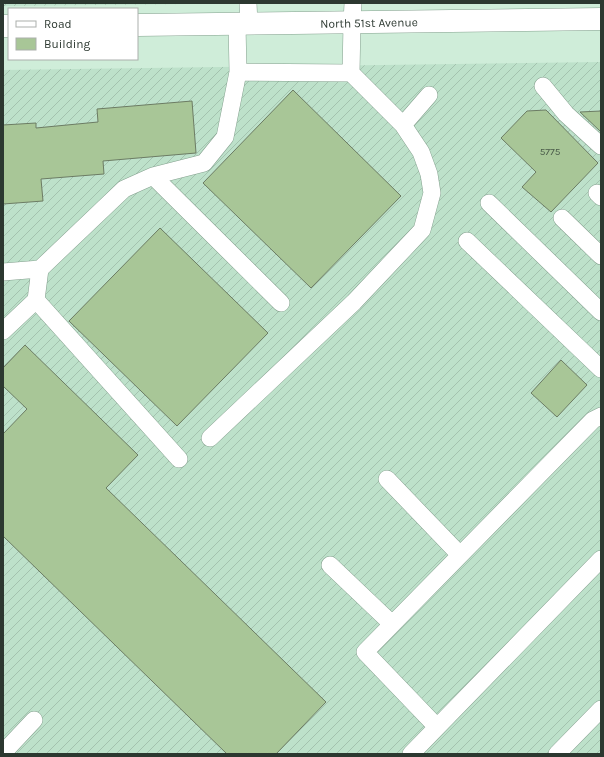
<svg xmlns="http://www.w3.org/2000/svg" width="604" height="757" font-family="Karla,sans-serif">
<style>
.industrial{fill:url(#industrial-furrows)}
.building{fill:#a8c697;stroke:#6c7c64}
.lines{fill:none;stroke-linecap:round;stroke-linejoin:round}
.minor-casing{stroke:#85a18f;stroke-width:18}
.major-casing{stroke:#85a18f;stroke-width:23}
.minor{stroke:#fff;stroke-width:17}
.major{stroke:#fff;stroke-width:22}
.labels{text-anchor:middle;stroke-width:3;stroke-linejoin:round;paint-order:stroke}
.number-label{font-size:10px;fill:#4b5c4a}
.street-label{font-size:12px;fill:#2c3830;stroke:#fff}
</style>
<defs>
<pattern id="industrial-furrows" width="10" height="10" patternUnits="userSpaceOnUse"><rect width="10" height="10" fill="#bde1ca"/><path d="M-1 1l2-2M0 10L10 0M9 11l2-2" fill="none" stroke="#a3c2ae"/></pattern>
</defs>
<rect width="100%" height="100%" fill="#cfedd9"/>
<path class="industrial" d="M 3,3 L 188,3 L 188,4 L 3,6 Z
M 601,62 L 601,754 L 3,754 L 3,70 Z"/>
<path class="building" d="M 293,90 L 401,196 L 311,288 L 203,183 Z
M 192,101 L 196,153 L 103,161 L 104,174 L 41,179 L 43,201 L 3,204 L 3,125 L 36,123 L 36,128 L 98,122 L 97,109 Z
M 546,110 L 598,163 L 551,212 L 522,187 L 536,172 L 501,138 L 527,111 Z
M 601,111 L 601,132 L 580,112 Z
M 160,228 L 268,333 L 177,426 L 69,321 Z
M 25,345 L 138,455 L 106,488 L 326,702 L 276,754 L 227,754 L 3,536 L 3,434 L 27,409 L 3,386 L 3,368 Z
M 561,360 L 587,385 L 557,417 L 531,393 Z"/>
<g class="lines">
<g class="minor-casing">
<path id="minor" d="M 248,3 L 249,24
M 353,3 L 352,23 L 351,73 L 403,125 L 429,95
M 237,24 L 238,72 L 351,73
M 543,86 L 566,114 L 601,146
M 153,176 L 281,303
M 597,193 L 601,197
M 489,203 L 601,312
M 562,218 L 601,256
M 467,241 L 601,369
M 40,269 L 36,300 L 179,459
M 3,272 L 40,269 L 124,189 L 153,176 L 204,163 L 225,137 L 238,72
M 3,331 L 36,300
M 210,438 L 354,302 L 422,230 L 432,193 L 429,174 L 421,152 L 403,125
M 387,479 L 460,555
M 330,565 L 392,624
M 437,727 L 365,652 L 593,420 L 601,416
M 3,753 L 34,720
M 411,754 L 601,559
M 557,754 L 601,709"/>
</g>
<g class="major-casing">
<path id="major" d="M 137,25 L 601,19
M 3,26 L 9,26"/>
</g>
<use href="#minor" class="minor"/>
<use href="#major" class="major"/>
</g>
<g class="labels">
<g class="number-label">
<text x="550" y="155">5775</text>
</g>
<g class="street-label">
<text transform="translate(369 23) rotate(-1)" y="4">North 51st Avenue</text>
</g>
</g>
<rect width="604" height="757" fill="none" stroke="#2c3830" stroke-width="8"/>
<rect x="8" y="8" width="130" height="52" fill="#ffffff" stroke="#abafac"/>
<rect x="16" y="21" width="20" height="6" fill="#ffffff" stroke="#abafac"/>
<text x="44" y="28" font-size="12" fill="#2c3830">Road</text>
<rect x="16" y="38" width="20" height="12" fill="#a8c697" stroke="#abafac"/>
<text x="44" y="48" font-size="12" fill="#2c3830">Building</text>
</svg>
